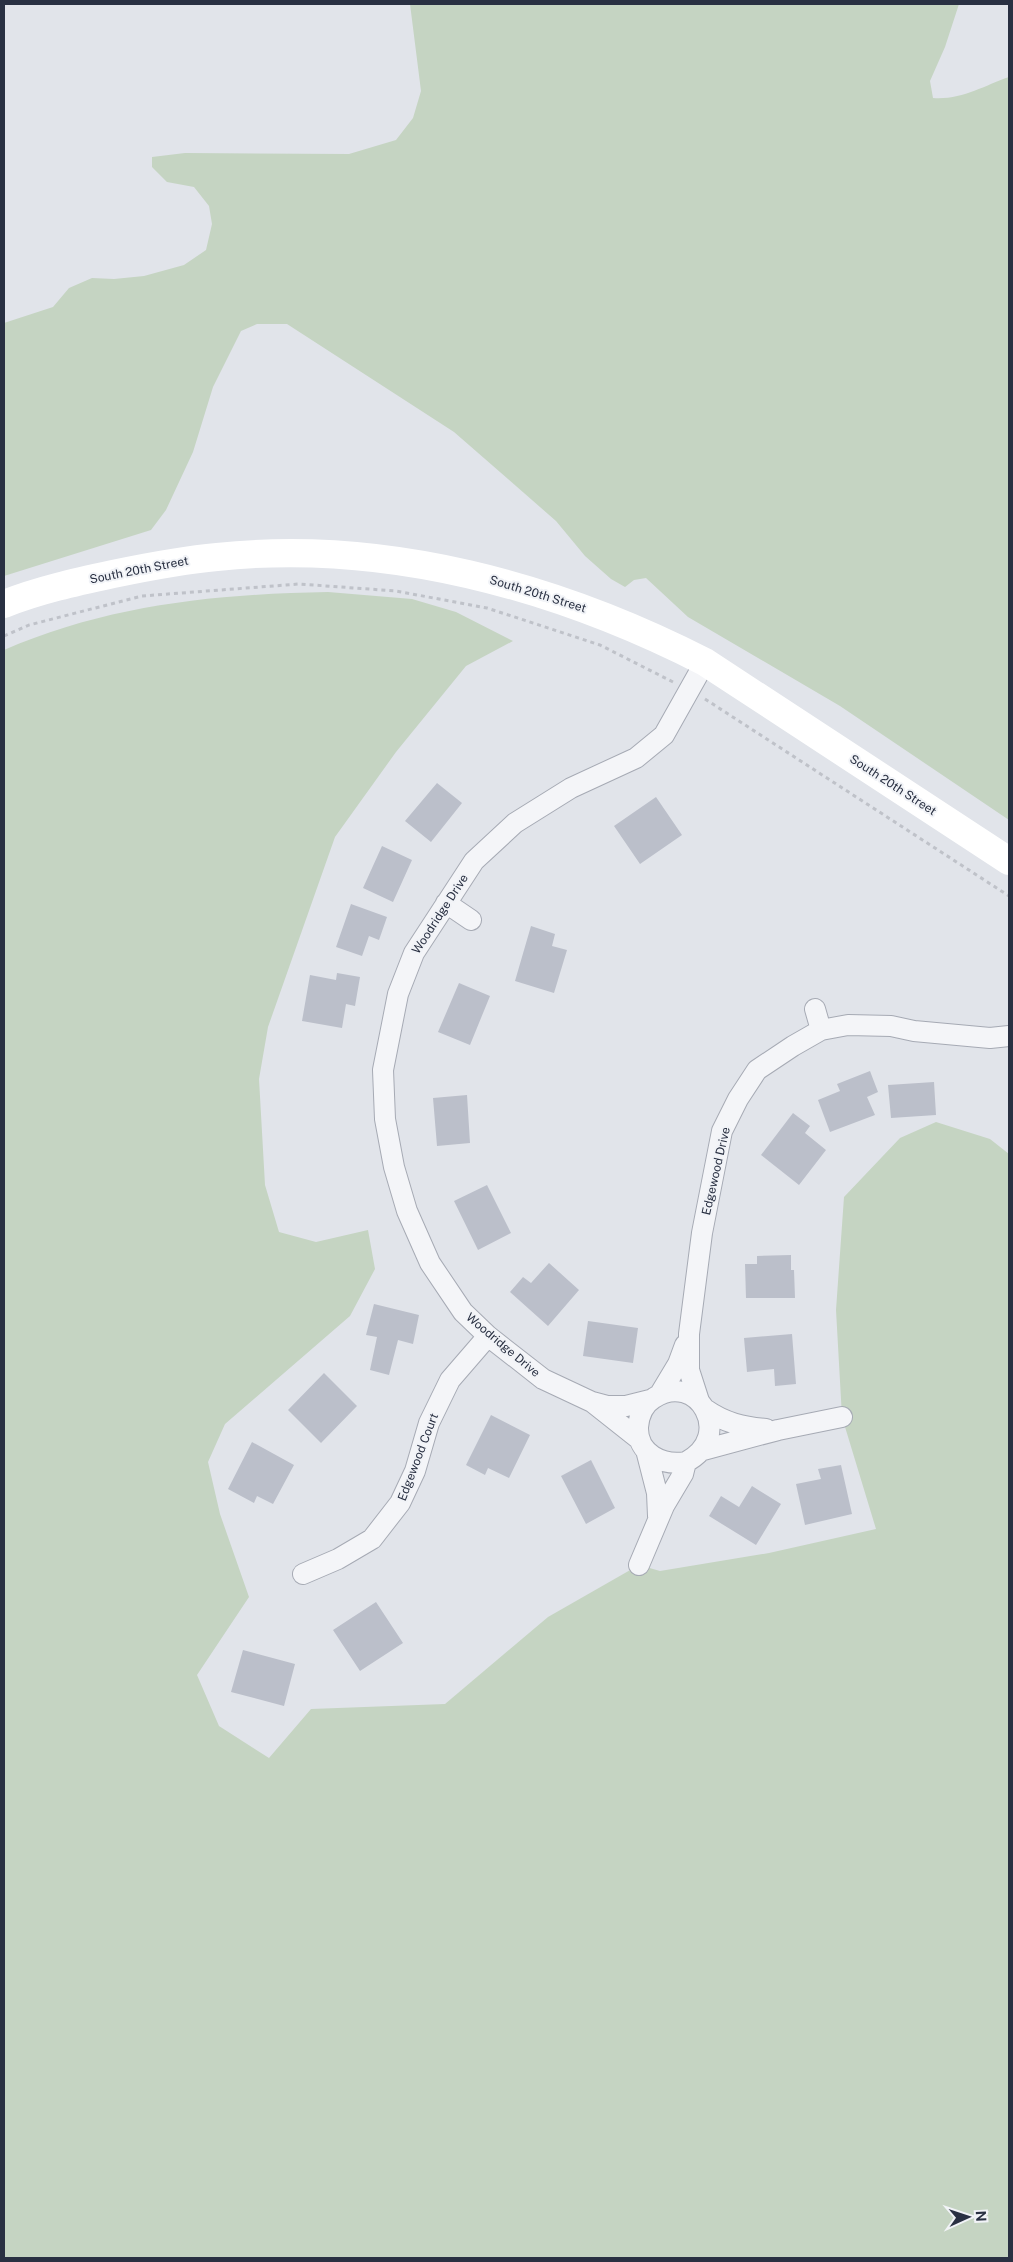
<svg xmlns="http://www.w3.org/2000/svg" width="1013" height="2262" font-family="'Public Sans',sans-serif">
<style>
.green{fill:#c5d4c2}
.building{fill:#bbbfca}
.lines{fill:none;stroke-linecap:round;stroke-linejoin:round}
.minor-casing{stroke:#a6aab4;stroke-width:22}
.path{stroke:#bfc2c9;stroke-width:3;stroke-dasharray:4 4;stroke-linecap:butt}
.minor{stroke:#f4f5f8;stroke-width:20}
.secondary{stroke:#fff;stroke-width:28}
.labels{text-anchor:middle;stroke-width:4;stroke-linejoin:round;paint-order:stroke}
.street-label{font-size:12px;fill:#293042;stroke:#f1f3f7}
</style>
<rect width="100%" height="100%" fill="#e1e4ea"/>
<path class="green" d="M 410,4 L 959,4 L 945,47 L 930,81 L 933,98 C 962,100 983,86 1009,77 L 1009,820 L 840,706 L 688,617 L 646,578 L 634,580 L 625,587 L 611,579 L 585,556 L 556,521 L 454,432 L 287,324 L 257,324 L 241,331 L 213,387 L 193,452 L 166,510 L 151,530 L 4,576 L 4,323 L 53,307 L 69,288 L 92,278 L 114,279 L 144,276 L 184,265 L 206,250 L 212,224 L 209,206 L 194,187 L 167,182 L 152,167 L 152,157 L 185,153 L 349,154 L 396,140 L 413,118 L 421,91 Z
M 328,592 L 412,599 L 456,612 L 513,641 L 466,666 L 396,752 L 335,837 L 268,1027 L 259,1079 L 265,1185 L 279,1232 L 316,1242 L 368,1230 L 375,1269 L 350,1316 L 225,1424 L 208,1462 L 220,1514 L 249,1597 L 197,1675 L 219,1726 L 269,1758 L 311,1709 L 445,1704 L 548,1617 L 639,1565 L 660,1571 L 769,1553 L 876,1529 L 842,1417 L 836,1310 L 844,1197 L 900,1138 L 936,1122 L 990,1139 L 1009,1154 L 1009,2258 L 4,2258 L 4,650 C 108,605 215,594 328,592 Z"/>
<path class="building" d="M 437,783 L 462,803 L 431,842 L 405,821 Z
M 656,797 L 682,835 L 640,864 L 614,826 Z
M 382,846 L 412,860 L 393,902 L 363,888 Z
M 351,904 L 387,917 L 379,940 L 369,936 L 362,956 L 336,947 Z
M 531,926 L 555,934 L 552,946 L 567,950 L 554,993 L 515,981 Z
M 337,973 L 360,977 L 355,1006 L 346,1004 L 342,1028 L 302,1021 L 310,975 L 336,980 Z
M 459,983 L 490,996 L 470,1045 L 438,1032 Z
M 870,1071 L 878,1092 L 867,1097 L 875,1115 L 830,1132 L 818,1100 L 840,1091 L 837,1084 Z
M 934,1082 L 936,1115 L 891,1118 L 888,1085 Z
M 467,1095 L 470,1143 L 437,1146 L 433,1098 Z
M 793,1113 L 810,1126 L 805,1133 L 826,1150 L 799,1185 L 761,1155 Z
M 487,1185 L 511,1233 L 478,1250 L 454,1201 Z
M 791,1255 L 791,1270 L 794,1270 L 795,1298 L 746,1298 L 745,1264 L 757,1264 L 757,1256 Z
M 549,1263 L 579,1290 L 548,1326 L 510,1292 L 523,1277 L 531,1283 Z
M 374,1304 L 419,1315 L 413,1344 L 398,1340 L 389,1375 L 370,1370 L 377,1337 L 366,1335 Z
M 588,1321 L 638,1328 L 633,1363 L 583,1356 Z
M 792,1334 L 796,1384 L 775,1386 L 774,1369 L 747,1372 L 744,1338 Z
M 324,1373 L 357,1406 L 321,1443 L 288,1410 Z
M 491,1415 L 530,1435 L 509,1478 L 488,1468 L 485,1475 L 466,1465 Z
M 252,1442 L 294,1465 L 273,1504 L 257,1496 L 254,1503 L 228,1489 Z
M 591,1460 L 615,1508 L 586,1524 L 561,1476 Z
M 841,1465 L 852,1514 L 805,1525 L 796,1484 L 821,1479 L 818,1469 Z
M 752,1486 L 781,1504 L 756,1545 L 709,1516 L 721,1496 L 739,1507 Z
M 376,1602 L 403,1643 L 360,1671 L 333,1630 Z
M 243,1650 L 295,1664 L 284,1706 L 231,1692 Z"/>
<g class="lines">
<g class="minor-casing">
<path id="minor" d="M 446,903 L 471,920
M 815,1009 L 821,1030
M 660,1394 L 678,1364 L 685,1345
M 650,1400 L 626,1406 L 607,1406 L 592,1402 L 543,1379 L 488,1336 L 463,1312 L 430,1263 L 407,1211 L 394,1167 L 385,1119 L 383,1070 L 398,994 L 414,953 L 474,861 L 515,823 L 571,788 L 636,758 L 664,735 L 705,662
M 699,1401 L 689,1370 L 689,1334 L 702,1233 L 722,1131 L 738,1099 L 757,1070 L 793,1046 L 821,1030 L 848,1025 L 891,1026 L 914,1031 L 990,1038 L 1009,1036
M 592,1402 L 640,1440
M 705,1409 C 725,1423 743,1427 766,1429
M 646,1450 L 657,1493 L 658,1516
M 703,1450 L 778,1430 L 842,1417
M 639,1565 L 664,1506 L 683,1474 L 686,1462 C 736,1436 697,1370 654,1398 C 644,1404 639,1415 638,1427 C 637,1454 663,1466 686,1462
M 303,1574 L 338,1559 L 372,1539 L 400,1503 L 415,1471 L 429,1423 L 450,1380 L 488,1336"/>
</g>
<path class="path" d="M 4,636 L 29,625 L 142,596 L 299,584 L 396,591 L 487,608 L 600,645 L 673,682
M 705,699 L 1009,896"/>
<use href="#minor" class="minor"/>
<path class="secondary" d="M 4,604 C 39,590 76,582 113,574 C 147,567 182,560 217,557 C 386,539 556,586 705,662 L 1009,861"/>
</g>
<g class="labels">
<g class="street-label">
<text transform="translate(139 570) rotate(-11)" y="4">South 20th Street</text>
<text transform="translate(538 594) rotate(17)" y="4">South 20th Street</text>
<text transform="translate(893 785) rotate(33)" y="4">South 20th Street</text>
<text transform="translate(440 914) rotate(-57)" y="4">Woodridge Drive</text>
<text transform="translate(716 1171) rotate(-77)" y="4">Edgewood Drive</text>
<text transform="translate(503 1345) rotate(40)" y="4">Woodridge Drive</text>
<text transform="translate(418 1457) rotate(-69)" y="4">Edgewood Court</text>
</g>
</g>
<rect width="1013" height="2262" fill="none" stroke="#293042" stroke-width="10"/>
<g transform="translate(968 2217) rotate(87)" stroke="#f1f3f7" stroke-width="4" paint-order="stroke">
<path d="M0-4L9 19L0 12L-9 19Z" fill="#293042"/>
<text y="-8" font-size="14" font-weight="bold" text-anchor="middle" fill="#293042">N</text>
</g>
</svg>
